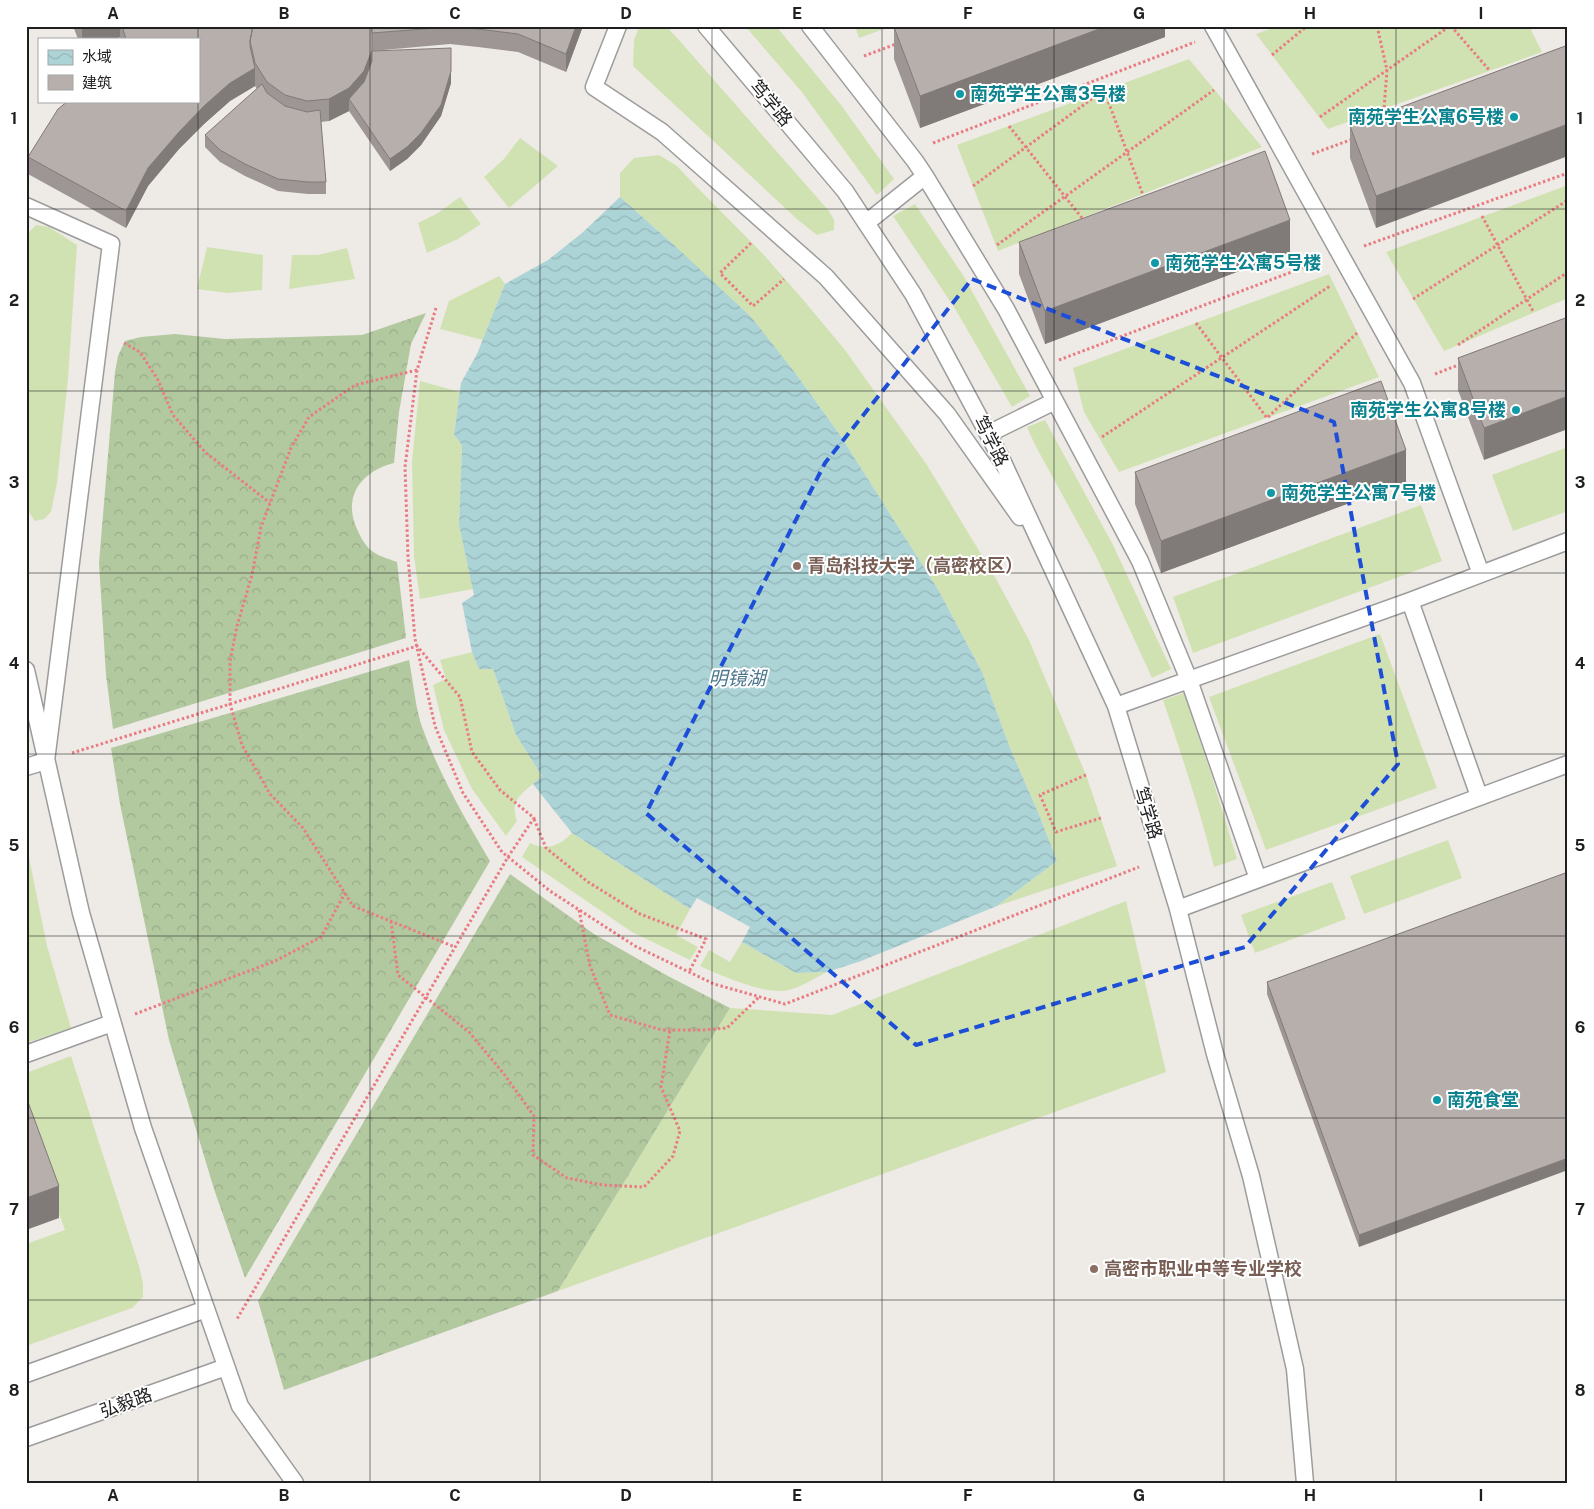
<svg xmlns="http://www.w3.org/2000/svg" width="1594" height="1509" font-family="'Public Sans','Noto Sans SC',sans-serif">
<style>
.grass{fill:#d1e2b2}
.forest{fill:url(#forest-crowns)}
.water{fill:url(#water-waves)}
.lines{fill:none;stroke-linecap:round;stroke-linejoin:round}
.lane-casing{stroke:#9c9c9c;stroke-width:19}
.path{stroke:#e97c82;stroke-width:3;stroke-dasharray:2.5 2.5;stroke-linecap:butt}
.lane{stroke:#fff;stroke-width:16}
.wall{fill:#9d9694}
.shaded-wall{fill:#807a78}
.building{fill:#b7afac;stroke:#807a78}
.marked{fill:none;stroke:#1d4ed8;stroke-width:4;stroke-dasharray:10 6;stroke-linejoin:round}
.grid{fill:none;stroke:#1f1f1f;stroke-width:1;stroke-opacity:0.55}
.culture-dot{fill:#0f9aa8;stroke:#fff;stroke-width:2}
.education-dot{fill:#8d6e63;stroke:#fff;stroke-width:2}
.labels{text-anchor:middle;stroke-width:4;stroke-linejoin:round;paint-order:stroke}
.culture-label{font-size:18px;font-weight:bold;fill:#0d838f;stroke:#fff;text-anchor:start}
.street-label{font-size:18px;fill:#1f1f1f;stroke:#fff}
.education-label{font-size:18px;font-weight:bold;fill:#785e54;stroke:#fff;text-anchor:start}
.water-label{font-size:19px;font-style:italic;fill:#4c778d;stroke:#fff}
.neatline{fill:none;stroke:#1f1f1f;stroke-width:2}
.grid-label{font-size:16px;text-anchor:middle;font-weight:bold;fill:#1f1f1f}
</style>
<defs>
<pattern id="forest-crowns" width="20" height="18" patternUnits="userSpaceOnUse" patternTransform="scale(1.25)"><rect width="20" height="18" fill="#b2c9a0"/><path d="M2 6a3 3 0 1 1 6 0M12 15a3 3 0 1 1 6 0" fill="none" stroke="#99ac89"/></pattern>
<pattern id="water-waves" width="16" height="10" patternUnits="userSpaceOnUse" patternTransform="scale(1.25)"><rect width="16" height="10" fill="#acd4d7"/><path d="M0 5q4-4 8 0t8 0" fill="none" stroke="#94b6b8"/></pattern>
</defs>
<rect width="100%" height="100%" fill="#eeeae6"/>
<path class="grass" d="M 647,26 L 666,26 L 678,39 L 829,211 L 834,220 L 834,230 L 817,235 L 798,220 L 633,66 L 634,40 L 638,30 Z
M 745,26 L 776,26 L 841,105 L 894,179 L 877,195 L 801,91 Z
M 855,26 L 892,26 L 859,38 Z
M 1278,26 L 1529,26 L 1542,52 L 1328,129 L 1256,34 Z
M 1189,59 L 1262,147 L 998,251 L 957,145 Z
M 520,138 L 558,166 L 509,208 L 484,177 L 503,160 Z
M 659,155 L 677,166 L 693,183 L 764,255 L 805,302 L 845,350 L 927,465 L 995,577 L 1029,640 L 1086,775 L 1117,866 L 997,906 L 1057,861 L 1040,817 L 1010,748 L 982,672 L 939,591 L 840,435 L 796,374 L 673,244 L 620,197 L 620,173 L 634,158 Z
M 1568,185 L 1568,298 L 1444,351 L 1386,252 Z
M 460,197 L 481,224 L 458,239 L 427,253 L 418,223 L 438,213 Z
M 915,204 L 963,275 L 1030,396 L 1012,407 L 954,307 L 893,216 Z
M 36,225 L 49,227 L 77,245 L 68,379 L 57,483 L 51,512 L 44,519 L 35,521 L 26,508 L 26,235 Z
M 207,247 L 263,255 L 262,290 L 228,293 L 197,289 Z
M 347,248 L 355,279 L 289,289 L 292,255 L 318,255 Z
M 1329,274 L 1379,377 L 1119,472 L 1084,412 L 1073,368 Z
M 499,276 L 505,284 L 483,340 L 440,329 L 449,301 Z
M 420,381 L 460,392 L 454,435 L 462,445 L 459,525 L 473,589 L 420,599 L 414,556 L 412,462 Z
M 1045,420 L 1113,545 L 1171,669 L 1152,678 L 1096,556 L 1035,445 L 1027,427 Z
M 1568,447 L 1568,511 L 1513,531 L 1492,475 Z
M 1421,505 L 1442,561 L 1193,653 L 1173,597 Z
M 1380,634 L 1437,788 L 1266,850 L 1209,697 Z
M 472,652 L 479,669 L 493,669 L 516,735 L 542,776 C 527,791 508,797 517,821 L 506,836 L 472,789 L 444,730 L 433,685 L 446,679 L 440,660 Z
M 1184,693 L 1211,774 L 1237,859 L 1214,867 C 1200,810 1182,756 1163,700 Z
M 572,833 L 690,909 L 676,935 L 698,947 L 690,960 L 632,932 L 522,857 L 530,843 C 546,851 560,846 572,833 Z
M 1448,840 L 1462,878 L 1364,914 L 1350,876 Z
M 26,843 L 47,946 L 71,1028 L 26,1043 Z
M 1332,882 L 1346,919 L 1255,953 L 1241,915 Z
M 1126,901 L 1166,1072 L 558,1291 L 730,1008 L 832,1015 Z
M 742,942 L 796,973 L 827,972 C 816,977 800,988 788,990 C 767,996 720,975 700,966 L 709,950 L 730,962 Z
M 71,1056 L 139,1266 L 143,1283 L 143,1297 L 132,1308 L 26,1346 L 26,1244 L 65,1230 L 26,1122 L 26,1073 Z"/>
<path class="forest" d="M 426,313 L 411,344 L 399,412 L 394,463 C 362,471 342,496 357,529 C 361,538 366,548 375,553 C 381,557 390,559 397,562 L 406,638 L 113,729 L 106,675 L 99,563 L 115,372 L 118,356 L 125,341 L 141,337 L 175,334 L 225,339 L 362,335 Z
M 409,660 C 413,680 415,704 421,724 C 438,772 464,817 490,861 L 245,1278 L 214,1189 L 169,1040 L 120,804 L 111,748 Z
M 510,874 L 594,934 L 668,976 L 730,1008 L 558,1291 L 284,1390 L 258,1301 Z"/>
<path class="water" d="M 620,197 L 673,244 L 752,318 L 796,374 L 840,435 L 939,591 L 982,672 L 1010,748 L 1040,817 L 1057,861 L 997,906 L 861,961 L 827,972 L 796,973 L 742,942 L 750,927 L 697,898 L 690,909 L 572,833 L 533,784 L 542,776 L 516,735 L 493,669 L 479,669 L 472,652 L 462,603 L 474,595 L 459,525 L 462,445 L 454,435 L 461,383 L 477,354 L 505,284 L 548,260 L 582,233 Z"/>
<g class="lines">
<g class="lane-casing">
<path id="lane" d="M 618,26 L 594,87 L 662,132 L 826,277 L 947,414 L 1020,517
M 706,26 L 845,191 L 913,294 L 1001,458 L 1116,706 L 1178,909 L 1215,1054 L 1251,1176 L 1295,1369 L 1305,1483
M 810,26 L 915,161 L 925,176 L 1006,309 L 1140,561 L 1189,680 L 1258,879
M 1213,26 L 1412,383 L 1481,574
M 26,206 L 111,244 L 46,761 L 26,767
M 866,223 L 925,176
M 988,434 L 1055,401
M 1410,601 L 1479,796
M 26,670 L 81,913 L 143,1128 L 240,1406 L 295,1483
M 1116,706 L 1410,601 L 1568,541
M 1178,909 L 1568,764
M 26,1054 L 112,1023
M 26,1374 L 206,1309
M 26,1438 L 226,1367"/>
</g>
<path class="path" d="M 1377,26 L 1387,70 L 1384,109
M 1451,26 L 1490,71
M 1564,26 L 1568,34
M 1272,55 L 1307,26
M 864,56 L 896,44
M 1320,117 L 1450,26
M 1009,126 L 1082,218
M 933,143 L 1195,42
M 1312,154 L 1353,139
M 973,186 L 1104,90 L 1143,195
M 1482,216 L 1534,313
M 751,243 L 720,273 L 753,306 L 784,279
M 997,245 L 1214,90
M 1364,246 L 1568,173
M 1413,299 L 1568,200
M 436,308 L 417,370 L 405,467 L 408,557 L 415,639 L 435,726 L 463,793 L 502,852 L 550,891 L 635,946 L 714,984 L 785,1004 L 1139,867
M 1196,323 L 1267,418 L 1357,333
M 124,343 L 140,352 L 158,380 L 173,415 L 205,452 L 270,503
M 1458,345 L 1568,272
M 1059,360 L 1318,262
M 417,370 L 355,385 L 309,417 L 291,448 L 261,527 L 252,575 L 237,626 L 230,661 L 230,704 L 242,745 L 270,794 L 303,828 L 353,906 L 455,947
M 1435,374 L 1461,364
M 1102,437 L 1330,286
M 72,753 L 417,646 L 460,697 L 472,752 L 500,790 L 534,818 L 508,857 L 237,1319
M 1086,775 L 1040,795 L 1056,832 L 1101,818
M 534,819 L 546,848 L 588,882 L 640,914 L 706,939 L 689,972
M 579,910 L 590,966 L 610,1015 L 662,1030 L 702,1030 L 727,1028 L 759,997
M 391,921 L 398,975 L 469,1032 L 504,1074 L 534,1116 L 533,1155 L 567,1178 L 603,1185 L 644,1187 L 673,1156 L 680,1131 L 661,1087 L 670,1030
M 135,1014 L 275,961 L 321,937 L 345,893"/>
<use href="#lane" class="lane"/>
</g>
<path class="wall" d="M 73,26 L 583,26 L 566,72 L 518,52 L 478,47 L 450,44 L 372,51 L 451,83 L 441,116 L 421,145 L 407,159 L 390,171 L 349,111 L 329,121 L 321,122 L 326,182 L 326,194 L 308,194 L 278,191 L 245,176 L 220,162 L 205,147 L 205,135 L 257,89 L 255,86 L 230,101 L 204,124 L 179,149 L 148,186 L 126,228 L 28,174 L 28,157 L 199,39 L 120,39 L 120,37 L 116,39 L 78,39 Z
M 1165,26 L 1165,37 L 920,128 L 894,59 L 894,27 Z
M 1568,45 L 1376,228 L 1350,158 L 1350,126 Z
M 1019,242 L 1290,252 L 1045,344 L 1019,274 Z
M 1568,317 L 1484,460 L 1458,390 L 1458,358 Z
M 1135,472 L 1406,482 L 1161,573 L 1135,504 Z
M 1568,872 L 1359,1247 L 1267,994 L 1267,982 Z"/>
<path class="shaded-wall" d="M 82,26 L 120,26 L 120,37 L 116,39 L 82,39 Z
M 576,26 L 583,26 L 566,72 L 566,54 Z
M 1107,26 L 1165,26 L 1165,37 L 920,128 L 920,96 Z
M 451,48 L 451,83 L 441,116 L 421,145 L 407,159 L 390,171 L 390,159 Z
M 372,50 L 372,73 L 349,99 L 349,111 L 329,121 L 329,99 Z
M 255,68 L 255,86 L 230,101 L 204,124 L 179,149 L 148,186 L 126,228 L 126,211 L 148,168 L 179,132 L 204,106 L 230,83 Z
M 1568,124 L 1568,156 L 1376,228 L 1376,196 Z
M 1290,220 L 1290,252 L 1045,344 L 1045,311 Z
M 1568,396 L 1568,429 L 1484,460 L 1484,428 Z
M 1406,450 L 1406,482 L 1161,573 L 1161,541 Z
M 1568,1158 L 1568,1170 L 1359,1247 L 1359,1235 Z
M 59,1186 L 59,1218 L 26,1230 L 26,1198 Z"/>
<path class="building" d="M 122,26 L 253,26 L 250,41 L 250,46 L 255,68 L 230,83 L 204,106 L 179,132 L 148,168 L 126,211 L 28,157 L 58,109 L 68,101 L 199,101 L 199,39 L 126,39 Z
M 253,26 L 371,26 L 372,28 L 372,50 L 364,71 L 349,88 L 329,99 L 307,101 L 285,95 L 267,82 L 255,63 L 250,41 Z
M 371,26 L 576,26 L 566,54 L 518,34 L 478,29 L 450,27 L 372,33 Z
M 896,26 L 1107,26 L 920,96 L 894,27 Z
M 1568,45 L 1568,124 L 1376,196 L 1350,126 Z
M 451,48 L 451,71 L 441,105 L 421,133 L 407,147 L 390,159 L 349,99 L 364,82 L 372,61 L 372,51 Z
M 262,84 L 267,93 L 285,106 L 307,112 L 320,110 L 326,182 L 308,182 L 278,179 L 245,164 L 220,150 L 205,135 Z
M 1265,151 L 1290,220 L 1045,311 L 1019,242 Z
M 1568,317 L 1568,396 L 1484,428 L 1458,358 Z
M 1381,381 L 1406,450 L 1161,541 L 1135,472 Z
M 1568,872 L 1568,1158 L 1359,1235 L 1267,982 Z
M 28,1102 L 59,1186 L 26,1198 L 26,1103 Z"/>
<path class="marked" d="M 972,279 L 1334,422 L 1398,764 L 1245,947 L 916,1045 L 646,813 L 825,463 Z"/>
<path class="grid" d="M 198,26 L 198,39M 370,26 L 370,1483M 540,26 L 540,1483M 712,26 L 712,1483M 882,26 L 882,1483M 1054,26 L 1054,1483M 1224,26 L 1224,1483M 1396,26 L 1396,1483M 198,101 L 198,1483M 26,209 L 1568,209M 26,391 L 1568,391M 26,573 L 1568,573M 26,754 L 1568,754M 26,936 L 1568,936M 26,1118 L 1568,1118M 26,1300 L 1568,1300"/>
<g class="culture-dot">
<circle cx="960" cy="94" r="5"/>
<circle cx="1514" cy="117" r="5"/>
<circle cx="1155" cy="263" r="5"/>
<circle cx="1516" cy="410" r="5"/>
<circle cx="1271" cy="493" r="5"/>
<circle cx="1437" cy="1100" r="5"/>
</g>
<g class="education-dot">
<circle cx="797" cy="566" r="5"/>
<circle cx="1094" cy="1269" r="5"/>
</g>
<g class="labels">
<g class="culture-label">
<text x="970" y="100">南苑学生公寓3号楼</text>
<text x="1504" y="123" text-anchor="end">南苑学生公寓6号楼</text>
<text x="1165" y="269">南苑学生公寓5号楼</text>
<text x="1506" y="416" text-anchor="end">南苑学生公寓8号楼</text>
<text x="1281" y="499">南苑学生公寓7号楼</text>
<text x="1447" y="1106">南苑食堂</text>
</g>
<g class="street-label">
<text transform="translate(771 103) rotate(50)" y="6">笃学路</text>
<text transform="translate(991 441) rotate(63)" y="6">笃学路</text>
<text transform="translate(1148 813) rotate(73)" y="6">笃学路</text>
<text transform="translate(126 1403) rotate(-20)" y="6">弘毅路</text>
</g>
<g class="education-label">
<text x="807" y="572">青岛科技大学（高密校区）</text>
<text x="1104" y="1275">高密市职业中等专业学校</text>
</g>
<g class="water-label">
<text x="737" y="685">明镜湖</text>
</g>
</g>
<rect width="1594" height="1509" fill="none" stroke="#ffffff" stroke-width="55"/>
<rect x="38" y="38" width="162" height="65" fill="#ffffff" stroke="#a5a5a5"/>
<rect x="48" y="50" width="25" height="15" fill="url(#water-waves)" stroke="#a5a5a5"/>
<text x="82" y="62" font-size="15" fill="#1f1f1f">水域</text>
<rect x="48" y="75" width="25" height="15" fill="#b7afac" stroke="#a5a5a5"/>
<text x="82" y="88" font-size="15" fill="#1f1f1f">建筑</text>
<rect x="28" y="28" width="1538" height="1454" class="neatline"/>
<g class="grid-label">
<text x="113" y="19">A</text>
<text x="284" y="19">B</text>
<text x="455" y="19">C</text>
<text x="626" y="19">D</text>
<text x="797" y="19">E</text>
<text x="968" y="19">F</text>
<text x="1139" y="19">G</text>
<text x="1310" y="19">H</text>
<text x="1481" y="19">I</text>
<text x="14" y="124">1</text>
<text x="1580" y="124">1</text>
<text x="14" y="306">2</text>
<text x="1580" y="306">2</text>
<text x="14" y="488">3</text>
<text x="1580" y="488">3</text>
<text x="14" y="669">4</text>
<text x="1580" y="669">4</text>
<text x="14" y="851">5</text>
<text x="1580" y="851">5</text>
<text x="14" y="1033">6</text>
<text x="1580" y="1033">6</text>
<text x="14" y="1215">7</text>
<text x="1580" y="1215">7</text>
<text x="14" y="1396">8</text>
<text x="1580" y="1396">8</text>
<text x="113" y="1501">A</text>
<text x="284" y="1501">B</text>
<text x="455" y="1501">C</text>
<text x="626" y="1501">D</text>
<text x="797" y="1501">E</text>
<text x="968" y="1501">F</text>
<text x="1139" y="1501">G</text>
<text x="1310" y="1501">H</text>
<text x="1481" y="1501">I</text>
</g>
</svg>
